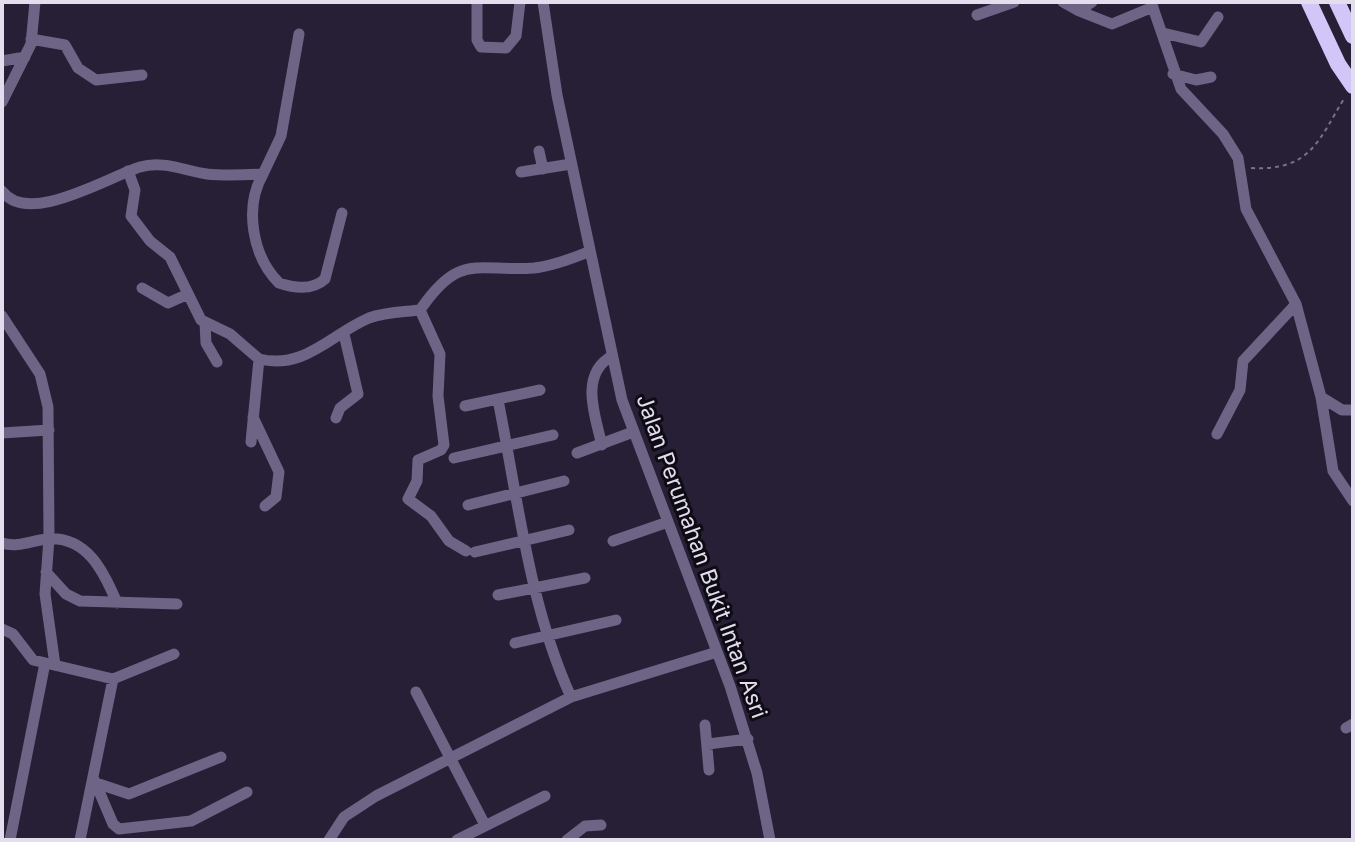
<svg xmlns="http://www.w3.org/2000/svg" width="1355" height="842" font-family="Inter,sans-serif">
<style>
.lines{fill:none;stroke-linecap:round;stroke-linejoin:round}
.path{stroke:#797387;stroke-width:2;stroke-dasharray:4 4;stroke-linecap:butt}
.minor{stroke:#6d6486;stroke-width:11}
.highway{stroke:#d2c5f8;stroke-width:16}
.labels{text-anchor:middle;stroke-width:6;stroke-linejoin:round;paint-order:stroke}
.street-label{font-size:22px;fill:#e2deed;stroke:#0e0b15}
</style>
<rect width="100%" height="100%" fill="#261f36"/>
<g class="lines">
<path class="path" d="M 1251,168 C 1311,171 1318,141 1345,97"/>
<path class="minor" d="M 477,2 L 477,40 L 481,47 L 506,48 L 516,36 L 520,2
M 543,2 L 557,95 L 622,400 L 730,686 L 757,773 L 770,840
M 1063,2 L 1079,11 L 1092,2
M 1151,2 L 1181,89 L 1223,134 L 1238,158 L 1246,209 L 1296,304 L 1321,397 L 1333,471 L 1353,501
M 1079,11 L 1112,24 L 1153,7
M 977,15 L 1014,2
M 1163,33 L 1201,42 L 1218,17
M 31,39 L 65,45 L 78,68 L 96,80 L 142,75
M 2,61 L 25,57
M 1173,74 L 1196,80 L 1211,77
M 2,102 L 31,44 L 35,2
M 539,151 L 543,169
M 128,171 L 135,190 L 131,216 L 150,241 L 170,257 L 201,320 L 230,334 L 259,359 C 305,370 331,334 369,318 C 385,312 404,312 420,310 C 460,252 475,272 534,268 C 553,266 571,259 588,252
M 521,172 L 571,164
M 263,174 L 281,136 L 299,34
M 2,191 C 28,227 110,176 140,167 C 163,160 185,171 207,174 C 225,176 245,175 263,174 C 244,207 252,256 279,283 C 294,288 312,291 325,279 L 342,213
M 142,288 L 168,303 L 186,295
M 420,310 L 440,354 L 438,396 L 444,445 L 441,450 L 418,460 L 417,481 L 408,499 L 431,516 L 449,541 L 466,551
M 2,316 L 40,374 L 48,407 L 49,538 L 45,594 L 55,665
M 205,323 L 206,343 L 217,362
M 1321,397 L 1342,410 L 1353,410
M 498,400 C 518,499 529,605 571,697
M 465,406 L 540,390
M 253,417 L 279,472 L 276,497 L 265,506
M 336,418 L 340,408 L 358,394 L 344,334
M 2,433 L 49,430
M 1217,434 L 1240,390 L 1243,361 L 1296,304
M 251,442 L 259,359
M 602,445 C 595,416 579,374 612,356
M 577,453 L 633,432
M 454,458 L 553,435
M 468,505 L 564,481
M 613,541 L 668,522
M 2,543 C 17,548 31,541 46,539 C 87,535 104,572 117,603
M 475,552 L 569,530
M 46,572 L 66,594 L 80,601 L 177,604
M 498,595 L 585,578
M 2,629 L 13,634 L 33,660 L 113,679 L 80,840
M 515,643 L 616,620
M 113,679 L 174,654
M 416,692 L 485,825
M 705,725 L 709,770
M 1346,728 L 1353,724
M 708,744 L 748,739
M 93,777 L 113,824 L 119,829 L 191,821 L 247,792
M 96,783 L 129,794 L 221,757
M 10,840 L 45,663
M 329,840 L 344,817 L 376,796 L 571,697 L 717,652
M 457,840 L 545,796
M 567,840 L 585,826 L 601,825"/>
<path class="highway" d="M 1309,2 L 1338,64 L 1353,86
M 1337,2 L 1353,36"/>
</g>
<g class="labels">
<g class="street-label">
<text transform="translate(702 556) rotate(70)" y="8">Jalan Perumahan Bukit Intan Asri</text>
</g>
</g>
<rect width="1355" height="842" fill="none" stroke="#e2deed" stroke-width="8"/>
</svg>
